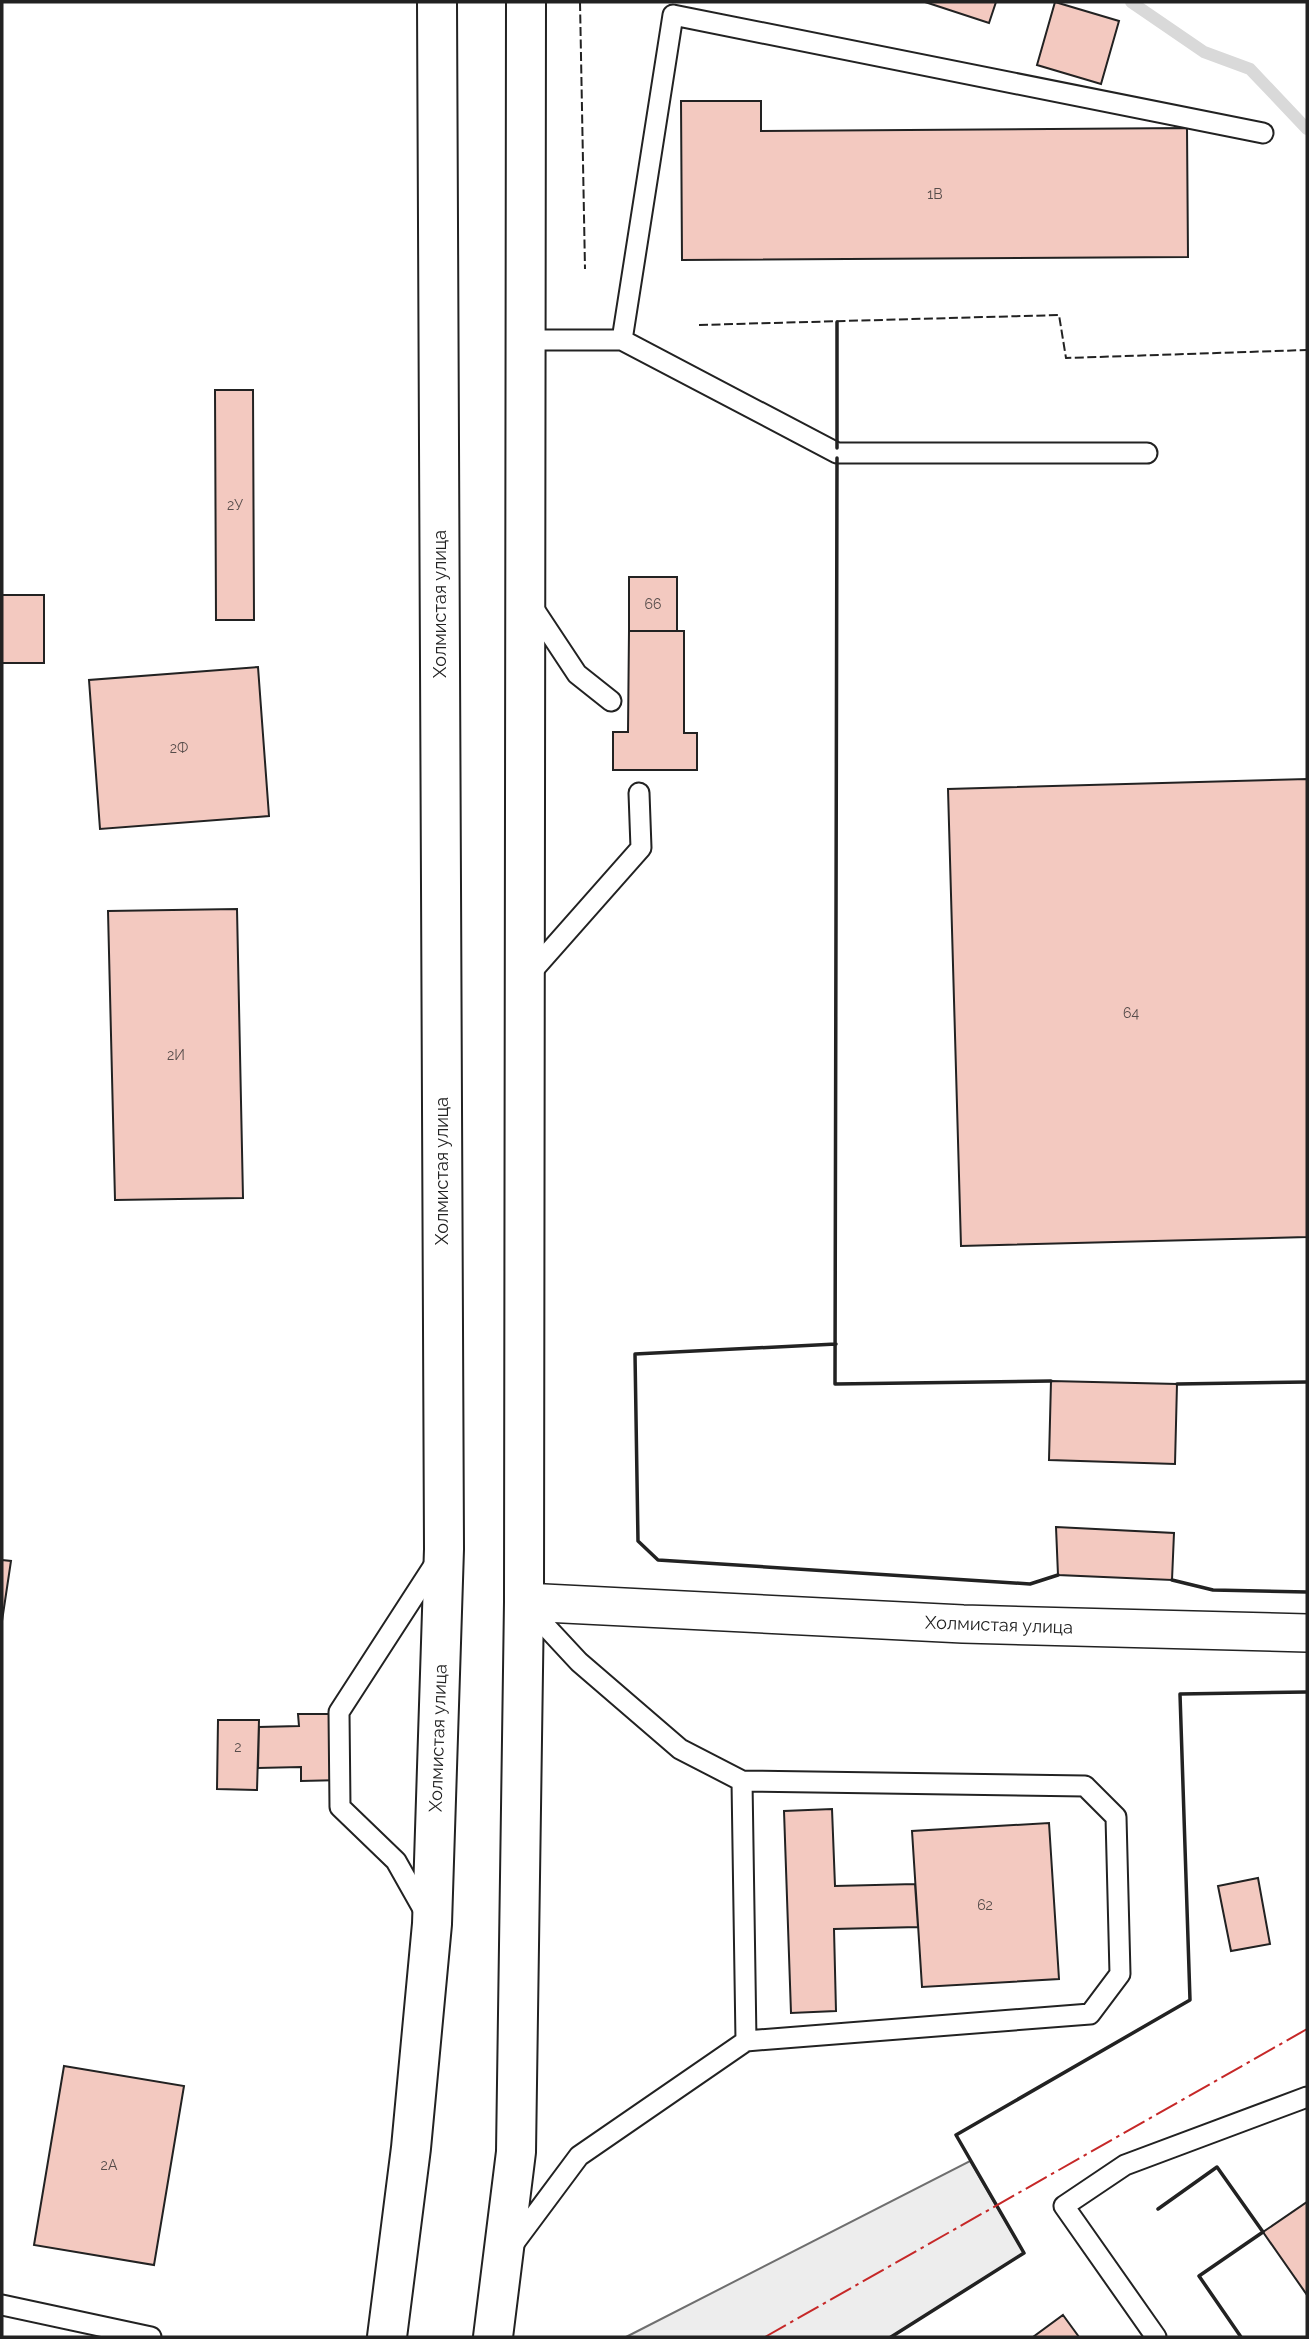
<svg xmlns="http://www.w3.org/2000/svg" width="1309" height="2339" font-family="Raleway,sans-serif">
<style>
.parking{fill:#ededed;stroke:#6f6f6f;stroke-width:2}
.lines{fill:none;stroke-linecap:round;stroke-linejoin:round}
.stream{stroke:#d9d9d9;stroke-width:12}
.building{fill:#f3c9c0;stroke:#222;stroke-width:2}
.service-casing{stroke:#222;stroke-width:23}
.minor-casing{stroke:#222;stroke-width:40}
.trunk-casing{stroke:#222;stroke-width:42}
.service{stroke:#fff;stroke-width:19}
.minor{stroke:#fff;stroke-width:37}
.trunk{stroke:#fff;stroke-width:38}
.fence{stroke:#222;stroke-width:2;stroke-dasharray:9 3.5;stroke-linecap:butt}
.wall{stroke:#222;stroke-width:3.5}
.power{stroke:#c62828;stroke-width:2;stroke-dasharray:24 5 3.5 5;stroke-linecap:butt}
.labels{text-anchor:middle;stroke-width:5;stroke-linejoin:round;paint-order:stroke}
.number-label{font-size:14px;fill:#564c4a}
.street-label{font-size:18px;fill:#222;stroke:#fff}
</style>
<rect width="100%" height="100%" fill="#fff"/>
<path class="parking" d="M 970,2161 L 1024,2253 L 891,2337 L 626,2337 Z"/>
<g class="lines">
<path class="stream" d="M 1131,2 L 1204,52 L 1250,69 L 1307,129"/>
</g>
<path class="building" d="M 925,2 L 996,2 L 989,23 Z
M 1055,2 L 1119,21 L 1101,84 L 1037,65 Z
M 681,101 L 761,101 L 761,131 L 1187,128 L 1188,257 L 682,260 Z
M 215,390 L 253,390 L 254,620 L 216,620 Z
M 629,577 L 677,577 L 677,631 L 629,631 Z
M 2,595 L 44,595 L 44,663 L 2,663 Z
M 629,631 L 684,631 L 684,733 L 697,733 L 697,770 L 613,770 L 613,732 L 628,732 Z
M 258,667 L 269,816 L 100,829 L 89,680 Z
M 1307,779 L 1307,1237 L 961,1246 L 948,789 Z
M 237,909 L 243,1198 L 115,1200 L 108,911 Z
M 1051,1381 L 1177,1384 L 1175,1464 L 1049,1460 Z
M 1056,1527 L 1174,1533 L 1172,1580 L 1058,1575 Z
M 2,1560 L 11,1561 L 2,1621 Z
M 298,1714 L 342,1714 L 343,1780 L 301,1781 L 301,1767 L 258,1768 L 259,1727 L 299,1726 Z
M 218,1720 L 259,1720 L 257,1790 L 217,1789 Z
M 832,1809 L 835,1886 L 915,1884 L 918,1927 L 834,1929 L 836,2011 L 791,2013 L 784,1811 Z
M 1049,1823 L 1059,1979 L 922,1987 L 912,1831 Z
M 1258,1878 L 1270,1944 L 1231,1951 L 1218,1886 Z
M 64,2066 L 184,2086 L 154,2265 L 34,2245 Z
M 1307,2202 L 1307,2295 L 1263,2232 Z
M 1063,2315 L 1079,2337 L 1033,2337 Z"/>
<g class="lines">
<g class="service-casing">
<path id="service" d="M 526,340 L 622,340 L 837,453 L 1147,453
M 622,340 L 673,15 L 1263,133
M 530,603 L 577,674 L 611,701
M 527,977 L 641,848 L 639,793
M 742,1781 L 1085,1786 L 1116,1817 L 1120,1974 L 1090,2014 L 746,2041
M 427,1916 L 396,1861 L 340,1807 L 339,1712 L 438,1559
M 512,2246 L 579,2156 L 746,2041 L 742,1781 L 680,1749 L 579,1662 L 526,1605
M 2,2305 L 151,2337
M 1156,2337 L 1064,2206 L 1125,2165 L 1307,2097"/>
</g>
<g class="minor-casing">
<path id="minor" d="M 524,1602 L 963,1624 L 1307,1633"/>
</g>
<g class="trunk-casing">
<path id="trunk" d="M 387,2337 L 411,2148 L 432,1924 L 444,1549 L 437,2
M 493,2337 L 516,2152 L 524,1602 L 526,2"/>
</g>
<use href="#service" class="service"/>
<use href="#minor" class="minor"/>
<use href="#trunk" class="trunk"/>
<path class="fence" d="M 580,2 L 585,269
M 699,325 L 1059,315 L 1066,358 L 1307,350"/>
<path class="wall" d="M 837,448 L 837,322
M 837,458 L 835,1384 L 1051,1381
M 836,1344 L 635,1354 L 638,1541 L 658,1560 L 1030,1584 L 1058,1575
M 1177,1384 L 1307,1382
M 1172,1580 L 1213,1590 L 1307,1592
M 1158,2209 L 1217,2167 L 1263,2232 L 1199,2276 L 1241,2337
M 891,2337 L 1024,2253 L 956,2135 L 1190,2000 L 1180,1694 L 1307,1692"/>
<path class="power" d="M 765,2337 L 1307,2029"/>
</g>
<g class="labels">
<g class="number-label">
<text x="935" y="199">1В</text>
<text x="235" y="510">2У</text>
<text x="653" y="609">66</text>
<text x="179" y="753">2Ф</text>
<text x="1131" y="1018">64</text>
<text x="176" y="1060">2И</text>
<text x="238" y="1752">2</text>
<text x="985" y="1910">62</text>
<text x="109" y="2170">2А</text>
</g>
<g class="street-label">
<text transform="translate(440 604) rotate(-90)" y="6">Холмистая улица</text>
<text transform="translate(442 1171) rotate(-90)" y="6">Холмистая улица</text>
<text transform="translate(999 1625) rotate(2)" y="6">Холмистая улица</text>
<text transform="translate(438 1738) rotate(-88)" y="6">Холмистая улица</text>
</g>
</g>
<rect width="1309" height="2339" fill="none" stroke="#222222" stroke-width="7"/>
</svg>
